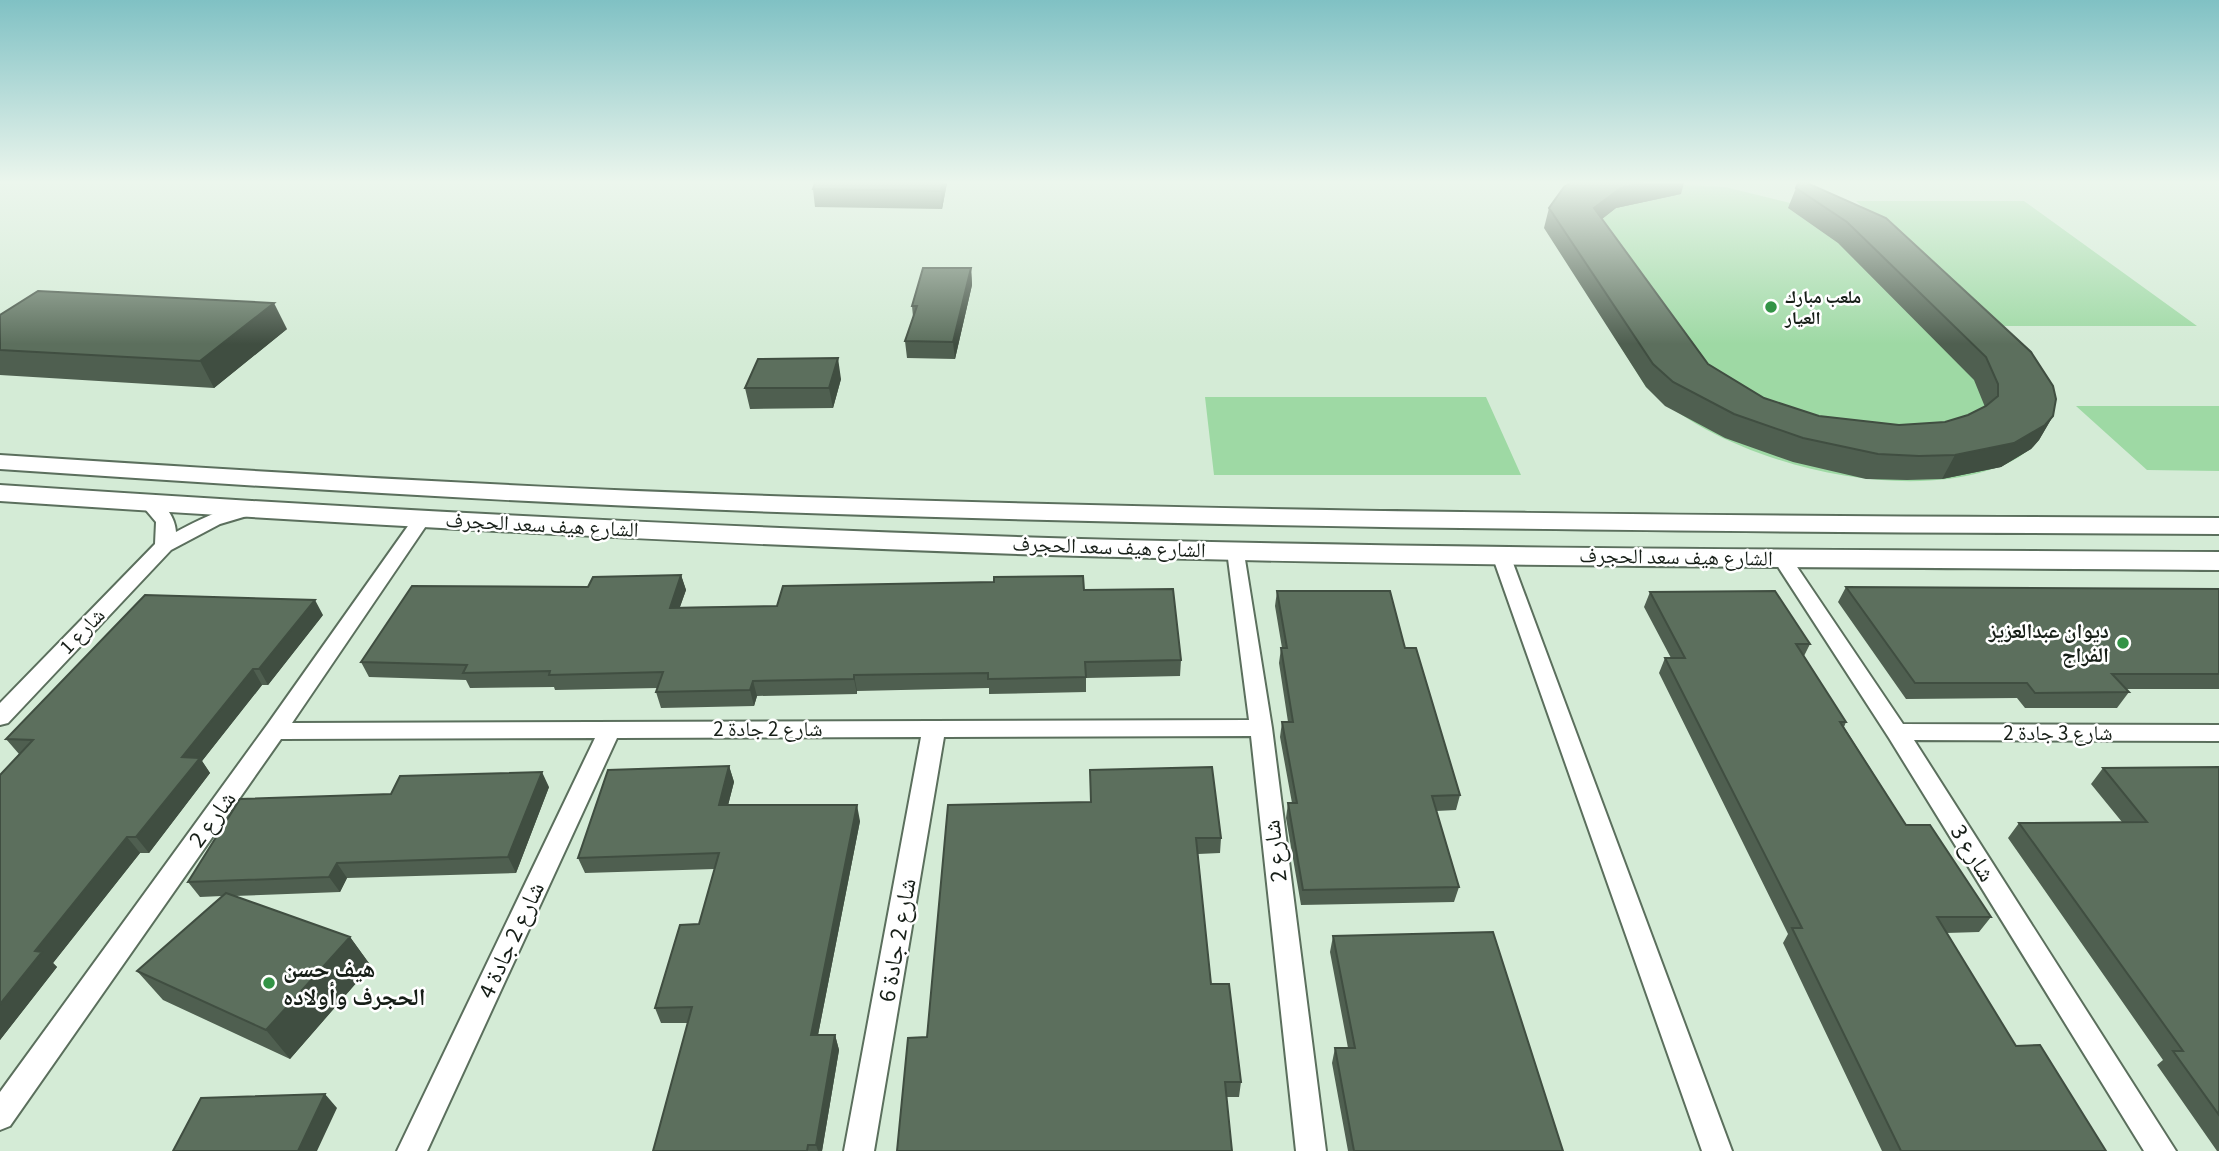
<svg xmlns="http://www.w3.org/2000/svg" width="2219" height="1151" font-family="'Source Sans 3','Noto Naskh Arabic',sans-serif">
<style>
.green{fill:#9ed9a4}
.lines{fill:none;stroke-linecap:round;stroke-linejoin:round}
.street-casing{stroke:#5b6f5d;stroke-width:4}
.secondary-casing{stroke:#5b6f5d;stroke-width:4}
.street{fill:#fff;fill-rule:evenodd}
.secondary{fill:#fff;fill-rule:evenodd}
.wall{fill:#4f5f50}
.shaded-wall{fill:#404e41}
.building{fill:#5c6f5d;stroke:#404e41;stroke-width:2}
.poi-dot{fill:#339346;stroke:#fff;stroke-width:2.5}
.labels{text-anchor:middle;stroke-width:5;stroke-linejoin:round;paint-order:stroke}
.far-poi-label{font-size:18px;font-weight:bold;fill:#161e17;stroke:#fff;text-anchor:start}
.street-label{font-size:21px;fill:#161e17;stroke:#fff}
.poi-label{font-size:21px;font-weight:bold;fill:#161e17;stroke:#fff;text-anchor:end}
.near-street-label{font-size:24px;fill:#161e17;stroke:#fff}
.near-poi-label{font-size:24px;font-weight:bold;fill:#161e17;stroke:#fff;text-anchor:start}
</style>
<rect width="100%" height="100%" fill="#d4ebd6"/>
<path class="green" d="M 1640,183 L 1725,187 L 1802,206 L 2042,423 C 2037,452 2013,463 1986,471 C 1885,502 1721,459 1646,387 L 1545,226 Z
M 1856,201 L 2024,201 L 2197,326 L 1997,326 Z
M 1205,397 L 1486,397 L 1521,475 L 1214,475 Z
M 2076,406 L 2219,406 L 2219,471 L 2147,470 Z"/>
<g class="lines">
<g class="street-casing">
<path id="street" d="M 149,498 C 165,502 175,517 176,532 C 195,522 236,500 257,505 L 260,509 L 257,513 L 220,524 L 171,550 L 8,723 L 0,725 L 0,703 L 155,544 L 156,522 L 140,503 Z
M 421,514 L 430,520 L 292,723 L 1249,720 L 1227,551 L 1229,547 L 1243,547 L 1272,728 L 1326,1151 L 1296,1151 L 1251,736 L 944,737 L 874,1151 L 844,1151 L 921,737 L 617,738 L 427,1151 L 397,1151 L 595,738 L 281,739 L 10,1126 L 0,1130 L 0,1092 L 267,725 L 415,516 Z
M 1501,549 L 1510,555 L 1732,1151 L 1702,1151 L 1492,555 Z
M 1782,553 L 1789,555 L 1903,724 L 2219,725 L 2219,741 L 1914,740 L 2176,1151 L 2144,1151 L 1889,738 L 1773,559 Z"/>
</g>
<g class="secondary-casing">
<path id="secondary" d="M 0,455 C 278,473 557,490 836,498 C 1297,513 1758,516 2219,518 L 2219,534 C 1758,532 1297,529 836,514 C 557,505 278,488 0,469 Z
M 0,485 C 360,509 720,528 1081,539 C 1460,549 1840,550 2219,552 L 2219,570 C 1840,567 1460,567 1081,556 C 720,545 360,525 0,501 Z"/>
</g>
<use href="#street" class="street"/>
<use href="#secondary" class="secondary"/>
</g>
<path class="wall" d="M 947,183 L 942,209 L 815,207 L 813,189 Z
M 1807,183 L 2053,416 L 2039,440 L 2031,449 L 2001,467 L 1942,479 L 1907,480 L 1866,479 L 1793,462 L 1725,438 L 1665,406 L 1646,387 L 1544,228 L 1549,208 L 1681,194 L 1616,208 L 1602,219 L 1708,364 L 1764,398 L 1819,416 L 1899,425 L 1945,422 L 1968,415 L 1985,407 L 1974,380 L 1838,243 L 1788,208 L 1796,188 Z
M 971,268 L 972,285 L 955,359 L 907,358 L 905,341 L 913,317 L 912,306 Z
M 0,315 L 287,329 L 214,388 L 0,375 Z
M 841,379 L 833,408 L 750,409 L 745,388 Z
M 681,575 L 686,590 L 680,607 L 777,606 L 1084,590 L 1181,660 L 1180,676 L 1086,678 L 1086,692 L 989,694 L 989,688 L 857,691 L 857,694 L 757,696 L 754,706 L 661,708 L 656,692 L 658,688 L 555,690 L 554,687 L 470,688 L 466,680 L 369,677 L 361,662 L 588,587 Z
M 1846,587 L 2219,589 L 2219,689 L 2126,689 L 2129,692 L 2117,708 L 2025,708 L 2017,698 L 1906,699 L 1838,602 Z
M 1277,591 L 1405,648 L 1460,795 L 1456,810 L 1436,811 L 1459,887 L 1454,902 L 1301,905 L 1286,818 L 1288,803 L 1292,803 L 1280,737 L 1282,722 L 1288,722 L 1279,663 L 1281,648 L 1282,648 L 1275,606 Z
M 1650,592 L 1810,644 L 1804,656 L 1846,722 L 1844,727 L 1906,825 L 1991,917 L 1979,932 L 1946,933 L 2016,1046 L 2106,1151 L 1882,1151 L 1783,943 L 1788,934 L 1659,673 L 1665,658 L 1671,658 L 1644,607 Z
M 323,615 L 268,685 L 262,685 L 202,761 L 210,773 L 149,853 L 140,853 L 53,963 L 57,967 L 0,1040 L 0,775 L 19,754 L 6,739 Z
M 729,766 L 734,782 L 728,805 L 860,821 L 818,1035 L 835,1035 L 839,1050 L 822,1151 L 653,1151 L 688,1023 L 661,1023 L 655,1008 L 699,924 L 715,869 L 585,873 L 578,858 Z
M 2219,767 L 2219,1151 L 2217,1151 L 2157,1065 L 2163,1060 L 2008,838 L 2019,823 L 2122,822 L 2091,784 L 2103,768 Z
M 549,787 L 516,873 L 347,878 L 340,892 L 234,896 L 350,937 L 371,966 L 290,1059 L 163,1000 L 137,971 L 222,896 L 200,897 L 188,882 L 391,794 Z
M 1091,802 L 1221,838 L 1220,853 L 1198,854 L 1211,984 L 1241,1082 L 1239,1097 L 1227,1097 L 927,1037 Z
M 1333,936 L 1563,1151 L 1348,1151 L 1332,1063 L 1335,1048 L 1348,1048 L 1330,952 Z"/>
<path class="shaded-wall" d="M 942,183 L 947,183 L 942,209 L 941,191 Z
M 1643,183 L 1684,183 L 1681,194 L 1616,208 L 1589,229 L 1594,208 L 1621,188 Z
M 971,268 L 972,285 L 955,359 L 953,342 Z
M 274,303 L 287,329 L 214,388 L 200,361 Z
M 838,358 L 841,379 L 833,408 L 829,388 Z
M 2053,416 L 2039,440 L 2031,449 L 2001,467 L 1942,479 L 1955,455 Z
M 681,575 L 686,590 L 674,623 L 670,608 Z
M 315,600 L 323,615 L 268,685 L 259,669 Z
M 253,669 L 262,685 L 202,761 L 210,773 L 149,853 L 136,837 L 182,757 Z
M 854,675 L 857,691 L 857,694 L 854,679 Z
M 753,681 L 757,696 L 754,706 L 750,690 Z
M 729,766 L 734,782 L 724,821 L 719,805 Z
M 542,772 L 549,787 L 516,873 L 508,857 Z
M 857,805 L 860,821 L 815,1050 L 811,1035 Z
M 127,837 L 140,853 L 53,963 L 57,967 L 0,1040 L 0,1004 L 35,951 Z
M 337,863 L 347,878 L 340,892 L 329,877 Z
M 350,937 L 371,966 L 290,1059 L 266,1030 Z
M 835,1035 L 839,1050 L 822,1151 L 818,1151 L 816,1145 Z
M 325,1094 L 337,1108 L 317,1151 L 298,1151 Z"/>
<path class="building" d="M 815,183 L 942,183 L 941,191 L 813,189 Z
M 1570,183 L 1643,183 L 1621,188 L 1594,208 L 1708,364 L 1764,398 L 1819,416 L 1899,425 L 1945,422 L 1968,415 L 1986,406 L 1998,396 L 1998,384 L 1986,357 L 1847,222 L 1796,188 L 1798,183 L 1807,183 L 1886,218 L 2031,352 L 2053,386 L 2056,399 L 2053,416 L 2045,425 L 2014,443 L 1955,455 L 1919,456 L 1878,454 L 1803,438 L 1734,414 L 1673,382 L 1653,364 L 1549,208 L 1564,187 Z
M 923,268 L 971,268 L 953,342 L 905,341 L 917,306 L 912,306 Z
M 38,291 L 274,303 L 200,361 L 0,350 L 0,315 Z
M 838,358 L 829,388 L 745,388 L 758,359 Z
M 681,575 L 670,608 L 777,606 L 783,586 L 994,582 L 994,577 L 1083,576 L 1084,590 L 1173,589 L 1181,660 L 1085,662 L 1086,677 L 988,679 L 988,673 L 854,675 L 854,679 L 753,681 L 750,690 L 656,692 L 663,672 L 549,675 L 550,671 L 463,673 L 467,665 L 361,662 L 412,586 L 588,587 L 593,577 Z
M 1846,587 L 2219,589 L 2219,674 L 2112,674 L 2129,692 L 2035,693 L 2027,683 L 1915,683 Z
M 1277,591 L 1390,591 L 1405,648 L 1416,648 L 1460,795 L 1432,796 L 1459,887 L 1303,890 L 1288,803 L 1297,803 L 1282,722 L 1293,722 L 1281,648 L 1287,648 Z
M 1775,591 L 1810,644 L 1796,644 L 1846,722 L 1840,722 L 1906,825 L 1930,825 L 1991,917 L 1937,917 L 2016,1046 L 2040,1045 L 2106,1151 L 1901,1151 L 1792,928 L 1802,928 L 1665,658 L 1685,658 L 1650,592 Z
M 145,595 L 315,600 L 259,669 L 253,669 L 182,757 L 200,758 L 136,837 L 127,837 L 35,951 L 42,952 L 0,1004 L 0,775 L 33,740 L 6,739 Z
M 729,766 L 719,805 L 857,805 L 811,1035 L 835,1035 L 816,1145 L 808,1145 L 807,1151 L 653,1151 L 692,1007 L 655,1008 L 680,925 L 699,924 L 719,853 L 578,858 L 608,770 Z
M 1212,767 L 1221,838 L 1196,838 L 1211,984 L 1229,984 L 1241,1082 L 1225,1082 L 1232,1151 L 897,1151 L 908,1038 L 927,1037 L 948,805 L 1091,802 L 1090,770 Z
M 2219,767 L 2219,1115 L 2173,1051 L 2183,1051 L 2019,823 L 2147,822 L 2103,768 Z
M 542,772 L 508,857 L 337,863 L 329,877 L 188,882 L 240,799 L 391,794 L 400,776 Z
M 226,893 L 350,937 L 266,1030 L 137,971 Z
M 1493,932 L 1563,1151 L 1354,1151 L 1335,1048 L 1355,1048 L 1333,936 Z
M 325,1094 L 298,1151 L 173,1151 L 201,1098 Z"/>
<linearGradient id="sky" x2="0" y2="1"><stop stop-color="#80c1c4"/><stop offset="0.53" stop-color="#ecf6ed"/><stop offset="1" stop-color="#ecf6ed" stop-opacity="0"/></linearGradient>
<rect width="2219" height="344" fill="url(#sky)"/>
<g class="poi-dot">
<circle cx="1771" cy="307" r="7"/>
<circle cx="2123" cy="643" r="7"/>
<circle cx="269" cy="983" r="7"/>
</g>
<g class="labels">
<g class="far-poi-label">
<text x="1785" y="303">ملعب مبارك<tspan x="1785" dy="21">العيار</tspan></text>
</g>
<g class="street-label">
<text transform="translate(542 525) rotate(3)" y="7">الشارع هيف سعد الحجرف</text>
<text transform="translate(1109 547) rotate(2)" y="7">الشارع هيف سعد الحجرف</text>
<text transform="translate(1676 557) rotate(1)" y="7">الشارع هيف سعد الحجرف</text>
<text transform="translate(82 631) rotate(-46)" y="7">شارع 1</text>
<text x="768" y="736">شارع 2 جادة 2</text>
<text x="2058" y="740">شارع 3 جادة 2</text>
</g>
<g class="poi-label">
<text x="2109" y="638">ديوان عبدالعزيز<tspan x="2109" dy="24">الفراج</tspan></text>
</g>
<g class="near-street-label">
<text transform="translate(212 819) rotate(-54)" y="8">شارع 2</text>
<text transform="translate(1275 851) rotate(-97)" y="8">شارع 2</text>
<text transform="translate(1973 853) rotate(58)" y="8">شارع 3</text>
<text transform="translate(511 940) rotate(-65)" y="8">شارع 2 جادة 4</text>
<text transform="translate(897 940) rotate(-80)" y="8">شارع 2 جادة 6</text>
</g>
<g class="near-poi-label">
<text x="283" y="977">هيف حسن<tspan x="283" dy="28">الحجرف وأولاده</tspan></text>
</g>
</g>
</svg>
